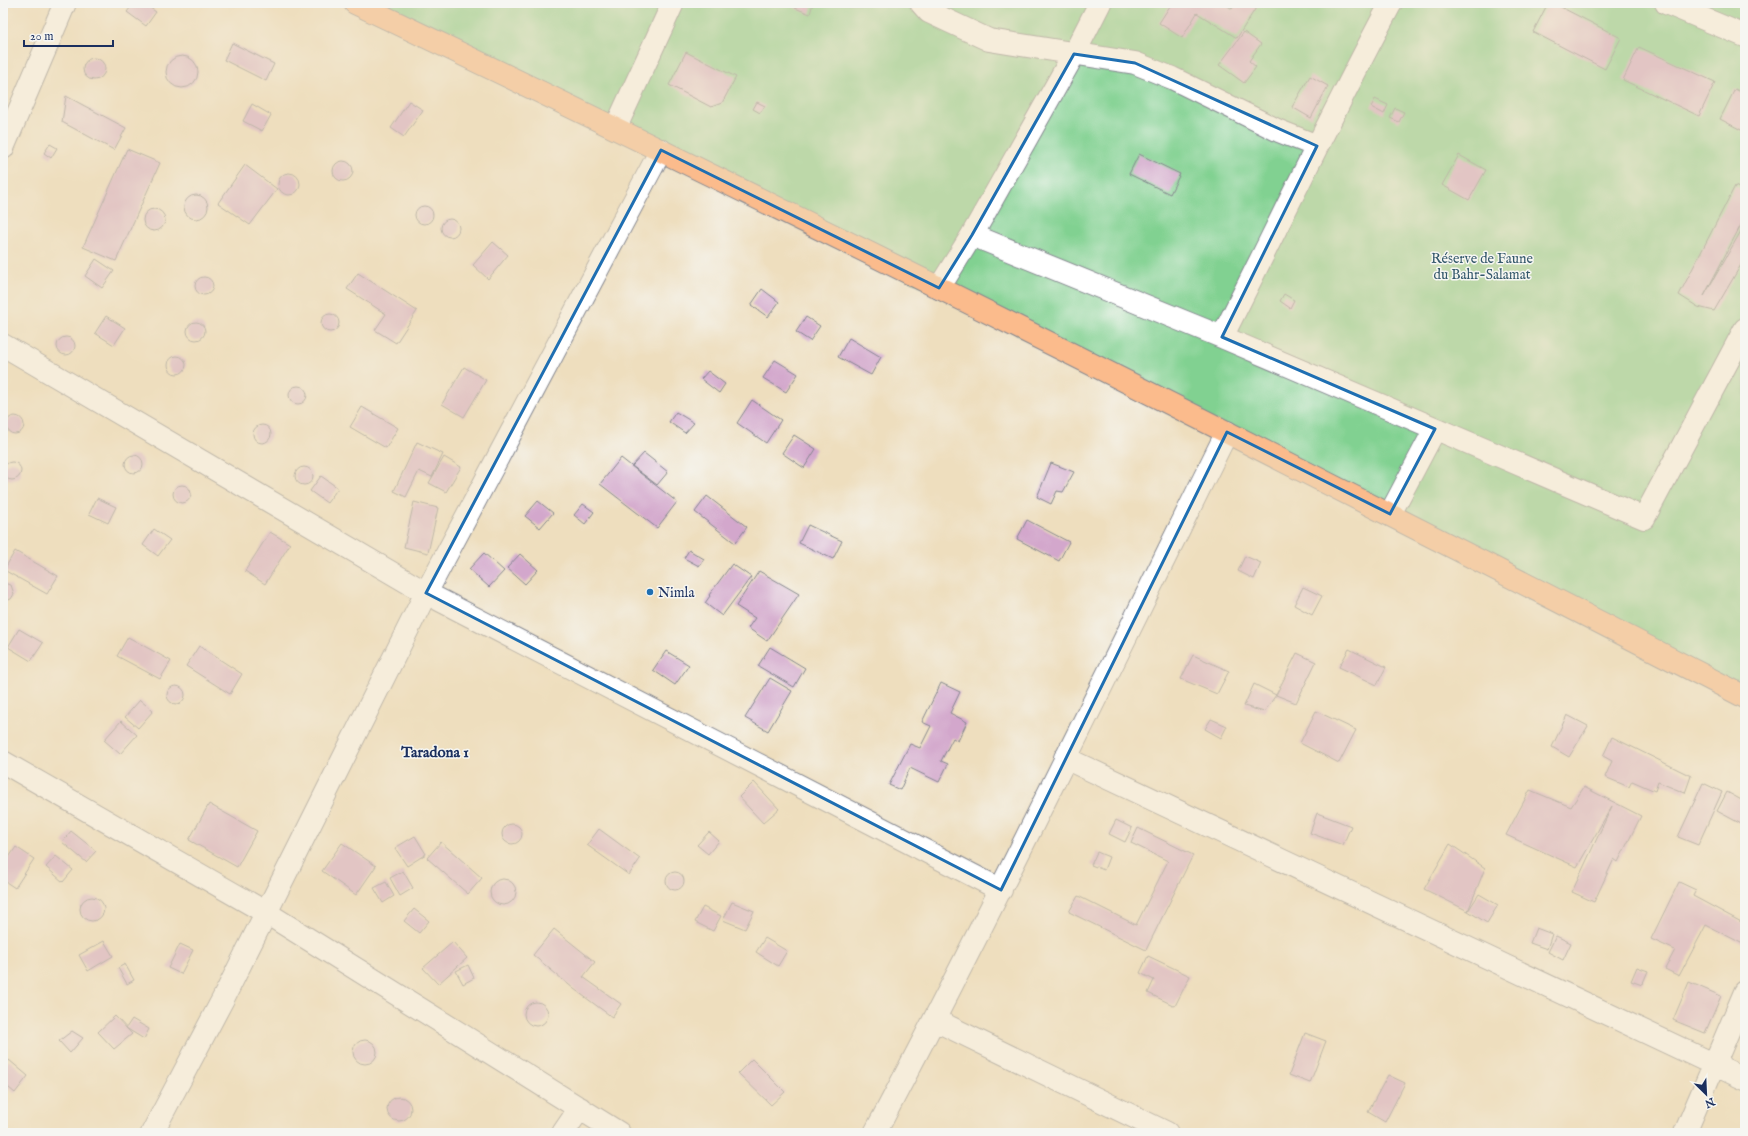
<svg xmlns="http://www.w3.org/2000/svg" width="1748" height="1136" font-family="'IM FELL English',serif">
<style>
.green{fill:#81d191;stroke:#4e8078}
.building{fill:#d3a7cc}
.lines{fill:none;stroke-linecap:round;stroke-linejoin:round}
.street-casing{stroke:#84868e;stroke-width:24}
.primary-casing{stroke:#84868e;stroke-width:24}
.street{stroke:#fff;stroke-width:22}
.primary{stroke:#fbbb8c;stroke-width:22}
.marked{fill:none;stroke:#1f6fb2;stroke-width:3;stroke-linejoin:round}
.poi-dot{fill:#1f6fb2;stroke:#f6f6f2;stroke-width:1.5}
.labels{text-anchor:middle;stroke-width:3;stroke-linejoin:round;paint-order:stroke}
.park-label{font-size:14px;fill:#34586b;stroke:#f6f6f2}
.poi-label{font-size:14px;fill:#1b2f5e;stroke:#f6f6f2;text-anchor:start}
.neighbourhood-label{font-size:15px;font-weight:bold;fill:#1b2f5e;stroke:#f6f6f2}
</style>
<rect width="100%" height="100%" fill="#f6f6f2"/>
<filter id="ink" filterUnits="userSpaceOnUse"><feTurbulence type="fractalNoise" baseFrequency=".025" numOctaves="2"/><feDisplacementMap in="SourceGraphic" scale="8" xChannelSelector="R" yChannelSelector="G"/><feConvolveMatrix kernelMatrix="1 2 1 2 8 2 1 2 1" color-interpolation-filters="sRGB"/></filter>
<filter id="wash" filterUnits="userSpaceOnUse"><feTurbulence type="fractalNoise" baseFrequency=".012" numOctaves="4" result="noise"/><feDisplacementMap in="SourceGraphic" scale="16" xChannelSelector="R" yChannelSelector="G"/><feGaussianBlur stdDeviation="0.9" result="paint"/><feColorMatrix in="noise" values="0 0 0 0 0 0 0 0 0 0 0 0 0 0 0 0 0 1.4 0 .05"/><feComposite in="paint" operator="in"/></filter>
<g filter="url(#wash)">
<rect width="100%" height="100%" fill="#eedebe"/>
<path class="green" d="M 355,3 L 1745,3 L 1745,697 Z"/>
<g id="blocks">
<path class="building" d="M 134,3 L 143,3 L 156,12 L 146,26 L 127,12 Z
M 797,3 L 813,3 L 810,14 L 795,8 Z
M 1172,3 L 1224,3 L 1232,9 L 1236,3 L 1259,3 L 1237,38 L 1197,13 L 1182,38 L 1159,23 Z
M 1548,3 L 1553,3 L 1621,38 L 1605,69 L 1533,32 Z
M 1244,32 L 1261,44 L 1249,61 L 1256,67 L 1244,83 L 1219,65 Z
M 232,43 L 274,64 L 266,81 L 224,60 Z
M 1639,47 L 1715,82 L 1699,116 L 1623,80 Z
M 686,52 L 736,77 L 722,103 L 711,107 L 669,85 Z
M166 72a16 16 0 1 1 32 0a16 16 0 1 1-32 0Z
M83 69a11 11 0 1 1 22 0a11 11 0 1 1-22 0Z
M 1310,76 L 1328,86 L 1311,118 L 1292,107 Z
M 1735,89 L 1745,94 L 1745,132 L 1720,119 Z
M 66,96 L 126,128 L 114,150 L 62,122 Z
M 1375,99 L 1388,105 L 1384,114 L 1371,107 Z
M 409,101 L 423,110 L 404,137 L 391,128 Z
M 757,102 L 765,106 L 760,113 L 753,109 Z
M 252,104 L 271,115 L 262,131 L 243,121 Z
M 1395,108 L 1404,112 L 1399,122 L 1390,118 Z
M 50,144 L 57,148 L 51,158 L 44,153 Z
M 127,149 L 160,163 L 116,261 L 83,247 Z
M 1139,154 L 1180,174 L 1170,194 L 1129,174 Z
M 1459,155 L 1486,170 L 1469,200 L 1442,185 Z
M333 171a10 10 0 1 1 20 0a10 10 0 1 1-20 0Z
M 245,165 L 277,189 L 250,225 L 218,203 Z
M278 184a11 11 0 1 1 22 0a11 11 0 1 1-22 0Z
M 1735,186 L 1745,191 L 1745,217 L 1704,296 L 1745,224 L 1745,258 L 1714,311 L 1698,307 L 1679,295 Z
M184 207a12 12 0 1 1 24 0a12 12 0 1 1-24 0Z
M415 215a9 9 0 1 1 18 0a9 9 0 1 1-18 0Z
M143 220a11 11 0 1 1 22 0a11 11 0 1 1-22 0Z
M441 228a9 9 0 1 1 18 0a9 9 0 1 1-18 0Z
M 493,242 L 508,255 L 488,279 L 473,265 Z
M 96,259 L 114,271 L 102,288 L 85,276 Z
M 358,273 L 417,311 L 396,343 L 375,330 L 386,314 L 347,289 Z
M195 286a9 9 0 1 1 18 0a9 9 0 1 1-18 0Z
M 762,289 L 779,302 L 768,317 L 751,305 Z
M 1284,294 L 1294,300 L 1290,308 L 1280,301 Z
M321 323a9 9 0 1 1 18 0a9 9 0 1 1-18 0Z
M 106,316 L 125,328 L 114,345 L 95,333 Z
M 806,317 L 820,326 L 810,341 L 796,332 Z
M187 331a9 9 0 1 1 18 0a9 9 0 1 1-18 0Z
M57 346a9 9 0 1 1 18 0a9 9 0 1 1-18 0Z
M 849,338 L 881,357 L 871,375 L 838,357 Z
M168 365a9 9 0 1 1 18 0a9 9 0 1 1-18 0Z
M 775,360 L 798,374 L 786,392 L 763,378 Z
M 464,367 L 486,380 L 464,417 L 442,404 Z
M 708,371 L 725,384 L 719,393 L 701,379 Z
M289 395a9 9 0 1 1 18 0a9 9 0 1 1-18 0Z
M 752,400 L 781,420 L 766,443 L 737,423 Z
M 362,407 L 398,428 L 386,448 L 350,427 Z
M 676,412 L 694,423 L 685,433 L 669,422 Z
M6 425a9 9 0 1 1 18 0a9 9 0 1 1-18 0Z
M253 434a9 9 0 1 1 18 0a9 9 0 1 1-18 0Z
M 794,435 L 816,449 L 804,468 L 782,453 Z
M 417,442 L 443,454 L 432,477 L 419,471 L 406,497 L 394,491 Z
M 644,453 L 668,472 L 657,485 L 632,466 Z
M125 464a9 9 0 1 1 18 0a9 9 0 1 1-18 0Z
M 444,457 L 461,467 L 446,492 L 429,483 Z
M 621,458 L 677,502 L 657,528 L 600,484 Z
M3 471a9 9 0 1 1 18 0a9 9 0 1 1-18 0Z
M 1051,463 L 1074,472 L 1063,492 L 1057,491 L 1051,504 L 1037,497 Z
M295 476a9 9 0 1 1 18 0a9 9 0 1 1-18 0Z
M 321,476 L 338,488 L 327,503 L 310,491 Z
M173 494a9 9 0 1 1 18 0a9 9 0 1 1-18 0Z
M 707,496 L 747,527 L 735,543 L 695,512 Z
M 97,498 L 116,507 L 108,523 L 89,514 Z
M 538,501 L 553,513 L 540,528 L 525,516 Z
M 414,502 L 438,508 L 428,553 L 404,547 Z
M 583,504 L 594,512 L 585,524 L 574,515 Z
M 1027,520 L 1069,542 L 1059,561 L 1017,539 Z
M 808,525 L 842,541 L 833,559 L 799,543 Z
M 154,529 L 170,540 L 158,556 L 143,545 Z
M 270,532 L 290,544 L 265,584 L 245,571 Z
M 689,550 L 704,559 L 699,566 L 684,558 Z
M 15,551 L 58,576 L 47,594 L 4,570 Z
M 484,553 L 504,571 L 489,587 L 469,569 Z
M 520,554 L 538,570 L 525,584 L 507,568 Z
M 1245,556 L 1261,563 L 1254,579 L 1238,571 Z
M 732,564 L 751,577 L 722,616 L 705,603 L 710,596 L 709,595 Z
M 759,571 L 799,594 L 767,641 L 748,628 L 755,618 L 736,606 Z
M 3,583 L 11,585 L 14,594 L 11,599 L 3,602 Z
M 1303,587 L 1322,596 L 1312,615 L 1294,605 Z
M 19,629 L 43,643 L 31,661 L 8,647 Z
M 128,637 L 171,661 L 160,679 L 117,656 Z
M 199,646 L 242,674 L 230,694 L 186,666 Z
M 770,647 L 805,668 L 794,687 L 758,666 Z
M 1349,649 L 1386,667 L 1377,685 L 1339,667 Z
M 666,651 L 689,665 L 675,685 L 653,670 Z
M 1297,653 L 1316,662 L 1296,703 L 1276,695 Z
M 1193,655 L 1229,671 L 1217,694 L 1181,679 Z
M 770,678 L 792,691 L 768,731 L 745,718 Z
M 941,683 L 960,692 L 950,713 L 967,722 L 958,741 L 953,738 L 941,761 L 948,764 L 939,782 L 910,768 L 900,790 L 889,785 L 910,744 L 920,748 L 931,726 L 922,722 Z
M 1254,684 L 1276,695 L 1264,712 L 1244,706 Z
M167 695a9 9 0 1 1 18 0a9 9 0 1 1-18 0Z
M 140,700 L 153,711 L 138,728 L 125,717 Z
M 1316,711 L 1356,730 L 1339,763 L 1300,743 Z
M 1567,715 L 1588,726 L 1569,757 L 1552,747 Z
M 1211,719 L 1227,726 L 1221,738 L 1205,729 Z
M 121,721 L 137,735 L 120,754 L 104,740 Z
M 1612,737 L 1691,776 L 1685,793 L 1658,782 L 1655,791 L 1632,781 L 1629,787 L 1605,777 L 1612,761 L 1603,756 Z
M 754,782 L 779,809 L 763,823 L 739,797 Z
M 1703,783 L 1722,792 L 1698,845 L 1678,837 Z
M 1584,787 L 1641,816 L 1618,862 L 1614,859 L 1594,902 L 1572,892 L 1612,806 L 1577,867 L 1506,835 L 1530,790 L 1571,807 Z
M 1727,792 L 1745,802 L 1745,826 L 1717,811 Z
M 209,804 L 257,831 L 237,867 L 189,840 Z
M 1317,813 L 1351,826 L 1343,845 L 1310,833 Z
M 1116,820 L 1132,828 L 1125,842 L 1109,834 Z
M502 834a10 10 0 1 1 20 0a10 10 0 1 1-20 0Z
M 1138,828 L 1193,855 L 1146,950 L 1069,912 L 1078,896 L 1136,925 L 1168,861 L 1131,843 Z
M 599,829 L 640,859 L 629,875 L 587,845 Z
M 71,831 L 96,851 L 86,862 L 62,842 Z
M 709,832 L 719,841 L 708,854 L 697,845 Z
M 415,836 L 426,854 L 407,866 L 395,848 Z
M 441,842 L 482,878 L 468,894 L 427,858 Z
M 342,843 L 376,866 L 356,895 L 322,871 Z
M 1450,844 L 1485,868 L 1468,911 L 1424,889 Z
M 16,847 L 34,859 L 15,888 L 3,880 L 3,866 Z
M 1097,852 L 1109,857 L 1104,870 L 1091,865 Z
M 56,856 L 73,870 L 63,882 L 46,867 Z
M 403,871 L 413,888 L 400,896 L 390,878 Z
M666 881a9 9 0 1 1 18 0a9 9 0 1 1-18 0Z
M490 892a13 13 0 1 1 26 0a13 13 0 1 1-26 0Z
M 386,882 L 394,896 L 383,903 L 374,888 Z
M 1679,882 L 1696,890 L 1693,896 L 1745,924 L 1745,941 L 1743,944 L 1706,925 L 1679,976 L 1665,969 L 1675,950 L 1651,939 Z
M 1479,894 L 1498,905 L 1487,923 L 1468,911 Z
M80 909a12 12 0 1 1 24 0a12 12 0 1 1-24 0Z
M 732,902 L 754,911 L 745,929 L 723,920 Z
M 703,907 L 721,916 L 713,931 L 695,922 Z
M 414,909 L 429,921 L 419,933 L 404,921 Z
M 1536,928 L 1552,934 L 1547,949 L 1530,943 Z
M 554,929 L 595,962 L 583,977 L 621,1004 L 612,1017 L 574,989 L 533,955 Z
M 1556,936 L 1571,943 L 1563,960 L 1548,952 Z
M 765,938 L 787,951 L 778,966 L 756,952 Z
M 104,941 L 113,956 L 88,971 L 79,955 Z
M 453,942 L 467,958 L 438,984 L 423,968 Z
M 180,944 L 193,950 L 181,974 L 168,968 Z
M 1148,956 L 1190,976 L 1175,1006 L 1148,993 L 1154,980 L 1140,973 Z
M 125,964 L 134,980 L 127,984 L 118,968 Z
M 468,965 L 474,978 L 463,984 L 456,971 Z
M 1637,967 L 1648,971 L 1642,985 L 1631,981 Z
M 1689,982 L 1721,996 L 1705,1033 L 1673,1020 Z
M524 1014a12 12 0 1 1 24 0a12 12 0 1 1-24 0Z
M 115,1016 L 132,1034 L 114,1049 L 98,1032 Z
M 132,1019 L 149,1029 L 144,1039 L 126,1028 Z
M 72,1031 L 83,1038 L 70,1053 L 59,1041 Z
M 1305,1033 L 1326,1041 L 1310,1083 L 1289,1075 Z
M353 1052a12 12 0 1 1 24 0a12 12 0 1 1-24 0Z
M 752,1059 L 785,1092 L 771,1105 L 738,1073 Z
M 9,1060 L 28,1076 L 15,1093 L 3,1083 L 3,1067 Z
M 1388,1075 L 1405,1083 L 1385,1122 L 1368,1112 Z
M387 1109a12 12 0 1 1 24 0a12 12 0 1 1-24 0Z"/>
</g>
</g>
<g filter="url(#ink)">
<use href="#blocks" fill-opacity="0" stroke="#84868e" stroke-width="1"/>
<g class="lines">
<g class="street-casing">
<path id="street" d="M 921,3 L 929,12 L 989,40 L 1135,63 L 1172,78 L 1279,131 L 1317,146
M 1666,3 L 1745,36
M 616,127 L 673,3
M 3,148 L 65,3
M 972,235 L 1222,337 L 1644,518 L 1745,329
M 939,288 L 972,235 L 1074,54 L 1100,3
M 1222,337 C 1278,226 1332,113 1391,3
M 3,345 L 426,593 L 1001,890
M 1390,514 L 1435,429
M 1065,758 L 1745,1079
M 3,762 L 265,912 L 619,1133
M 935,1020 L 1167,1133
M 152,1133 L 224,997 L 426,593 L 661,150
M 563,1133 L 580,1108
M 875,1133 C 997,902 1111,666 1227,432
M 1685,1133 L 1745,992"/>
</g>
<g class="primary-casing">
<path id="primary" d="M 355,3 C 823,226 1285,460 1745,697"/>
</g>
<use href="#street" class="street"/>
<use href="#primary" class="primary"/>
</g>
</g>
<path d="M0 0H1748V1136H0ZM 1074,54 L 1135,63 L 1317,146 L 1222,337 L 1435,429 L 1390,514 L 1227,432 L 1001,890 L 426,593 L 661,150 L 939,288 L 972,235 Z" fill="#eedebe" fill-opacity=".55" fill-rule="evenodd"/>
<path class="marked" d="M 1074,54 L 1135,63 L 1317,146 L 1222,337 L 1435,429 L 1390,514 L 1227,432 L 1001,890 L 426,593 L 661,150 L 939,288 L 972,235 Z"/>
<circle class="poi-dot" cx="650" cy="592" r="4"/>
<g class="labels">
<g class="park-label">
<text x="1482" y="263">Réserve de Faune<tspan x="1482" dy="16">du Bahr-Salamat</tspan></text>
</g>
<g class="poi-label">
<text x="658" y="597">Nimla</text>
</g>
<g class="neighbourhood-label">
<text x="435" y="757">Taradona 1</text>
</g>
</g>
<rect width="1748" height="1136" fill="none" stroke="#f6f6f2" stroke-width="16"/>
<g transform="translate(1706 1094) rotate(156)" stroke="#f6f6f2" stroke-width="3" paint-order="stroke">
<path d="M0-3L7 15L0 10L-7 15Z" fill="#1b2f5e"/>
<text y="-6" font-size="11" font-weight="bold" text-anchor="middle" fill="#1b2f5e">N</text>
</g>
<path d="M24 40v6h89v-6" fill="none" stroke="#1b2f5e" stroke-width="2"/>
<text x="30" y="40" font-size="12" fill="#1b2f5e" stroke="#f6f6f2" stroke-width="3" paint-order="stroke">20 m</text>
</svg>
